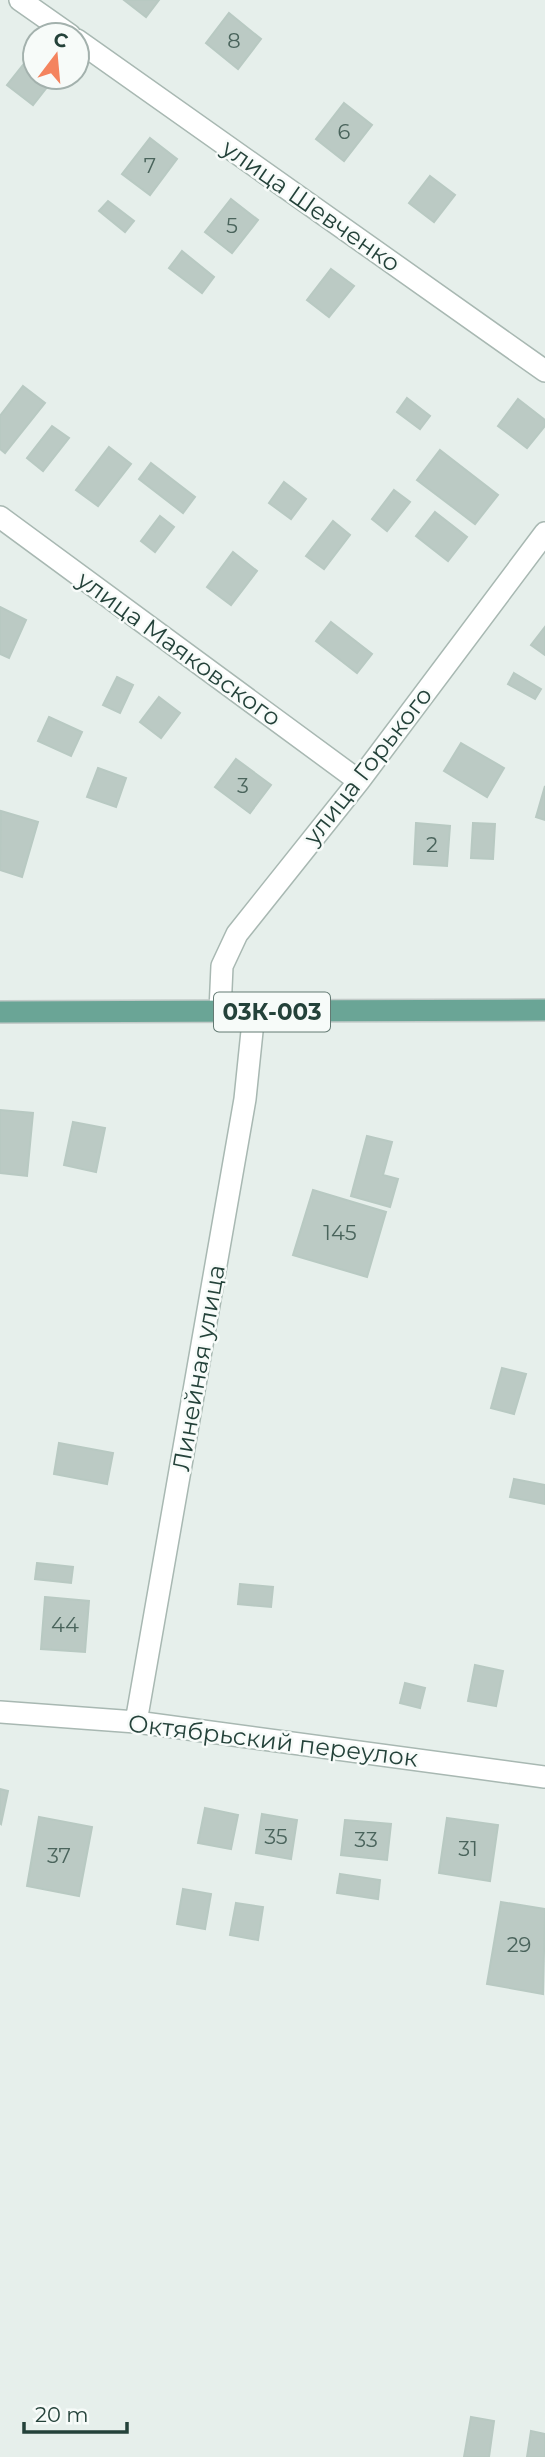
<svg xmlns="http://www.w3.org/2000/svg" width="545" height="2457" font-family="Montserrat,sans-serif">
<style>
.building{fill:#bbcac4;stroke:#b8c9c2;stroke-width:2}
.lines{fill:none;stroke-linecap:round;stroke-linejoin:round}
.minor-casing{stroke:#a8b8b2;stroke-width:24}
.major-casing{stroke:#c2cac8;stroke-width:24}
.minor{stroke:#fff;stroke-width:21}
.major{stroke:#6aa596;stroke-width:21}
.labels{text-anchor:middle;stroke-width:5;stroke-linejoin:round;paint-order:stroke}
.number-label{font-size:21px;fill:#4a645c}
.shield{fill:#f7fbf9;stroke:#637a73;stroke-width:2}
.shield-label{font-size:23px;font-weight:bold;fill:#24423a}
.street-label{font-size:24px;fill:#24423a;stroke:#f7fbf9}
</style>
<rect width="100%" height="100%" fill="#e6efeb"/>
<path class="building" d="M 124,0 L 159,0 L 146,17 Z
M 229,13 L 261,39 L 238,69 L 206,43 Z
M 31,55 L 35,58 L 35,77 L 55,77 L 33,105 L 7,85 Z
M 344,103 L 372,125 L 344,161 L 316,139 Z
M 150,138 L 177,159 L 150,195 L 122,174 Z
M 430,176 L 455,195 L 434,222 L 409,203 Z
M 231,199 L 258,220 L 232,253 L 205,232 Z
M 108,201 L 134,221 L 125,232 L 99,211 Z
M 182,251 L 214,277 L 202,293 L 169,268 Z
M 331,269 L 354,286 L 329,317 L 307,300 Z
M 23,386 L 45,403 L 5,453 L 0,449 L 0,416 Z
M 407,398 L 430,416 L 420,429 L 397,412 Z
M 518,399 L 545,420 L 545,426 L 527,448 L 498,426 Z
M 52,426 L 69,438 L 43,471 L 27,458 Z
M 109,447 L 131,464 L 98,506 L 76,490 Z
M 440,450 L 498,495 L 475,524 L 417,480 Z
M 151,463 L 195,497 L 183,513 L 139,479 Z
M 284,482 L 306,499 L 291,519 L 269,503 Z
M 394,490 L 410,502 L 387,531 L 372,519 Z
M 435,512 L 467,537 L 448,561 L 416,536 Z
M 160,516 L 174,527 L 155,552 L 141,541 Z
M 333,521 L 350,535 L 324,569 L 306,556 Z
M 233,552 L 257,571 L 231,605 L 207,587 Z
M 0,607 L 26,620 L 9,658 L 0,654 Z
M 331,622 L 372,654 L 357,673 L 316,641 Z
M 545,627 L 545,655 L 531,645 Z
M 514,673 L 541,689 L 535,699 L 508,684 Z
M 117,677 L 133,685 L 120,713 L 103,705 Z
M 159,697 L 180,713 L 161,738 L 140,722 Z
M 49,717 L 82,732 L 71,756 L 38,741 Z
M 461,743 L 504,768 L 487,797 L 444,771 Z
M 236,759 L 271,785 L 250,813 L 215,787 Z
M 98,768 L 126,778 L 116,807 L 87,797 Z
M 545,786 L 545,820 L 536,817 Z
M 1,811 L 38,822 L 22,877 L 0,870 Z
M 416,823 L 450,826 L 447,866 L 414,864 Z
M 473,823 L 495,824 L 493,859 L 471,858 Z
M 0,1110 L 33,1113 L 27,1176 L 0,1173 Z
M 73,1122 L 105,1128 L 96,1172 L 64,1165 Z
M 367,1136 L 392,1142 L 383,1175 L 398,1179 L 390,1207 L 351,1196 Z
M 313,1190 L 386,1212 L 367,1277 L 293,1255 Z
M 502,1368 L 526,1374 L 514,1414 L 491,1408 Z
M 59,1443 L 113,1453 L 107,1484 L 54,1474 Z
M 514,1479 L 545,1485 L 545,1504 L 510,1497 Z
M 37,1563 L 73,1567 L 71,1583 L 35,1579 Z
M 240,1584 L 273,1587 L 271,1607 L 238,1604 Z
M 45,1597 L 89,1601 L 85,1652 L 41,1649 Z
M 475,1665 L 503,1671 L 496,1706 L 468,1701 Z
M 405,1683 L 425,1688 L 420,1708 L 400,1703 Z
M 0,1789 L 8,1791 L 1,1824 L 0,1823 Z
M 205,1808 L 238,1815 L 231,1849 L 198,1843 Z
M 262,1814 L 297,1820 L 291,1859 L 256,1853 Z
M 39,1817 L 92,1827 L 79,1896 L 27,1886 Z
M 447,1818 L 498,1825 L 490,1881 L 439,1873 Z
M 345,1820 L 391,1824 L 387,1860 L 341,1855 Z
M 340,1874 L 380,1880 L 378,1899 L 337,1893 Z
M 183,1889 L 211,1894 L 205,1929 L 177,1924 Z
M 501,1902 L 545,1909 L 543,1994 L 487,1984 Z
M 236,1903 L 263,1907 L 258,1940 L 230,1935 Z
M 471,2417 L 494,2421 L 489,2457 L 464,2457 Z
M 531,2431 L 545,2434 L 545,2457 L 527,2457 Z"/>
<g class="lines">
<g class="minor-casing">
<path id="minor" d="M 20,0 L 70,35
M 77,40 L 545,371
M 0,517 L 359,781
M 220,1011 L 222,966 L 237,934 L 359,781 L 545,533
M 0,1712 L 136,1722 L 545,1777
M 136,1722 L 245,1099 L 254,1012"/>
</g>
<g class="major-casing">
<path id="major" d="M 0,1012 L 545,1010"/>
</g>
<use href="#minor" class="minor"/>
<use href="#major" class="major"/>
</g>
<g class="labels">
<g class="number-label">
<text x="234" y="48">8</text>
<text x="344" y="139">6</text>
<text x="150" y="173">7</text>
<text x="232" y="233">5</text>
<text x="243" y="793">3</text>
<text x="432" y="852">2</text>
<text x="340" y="1240">145</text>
<text x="65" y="1632">44</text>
<text x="276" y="1844">35</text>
<text x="366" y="1847">33</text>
<text x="468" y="1856">31</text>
<text x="59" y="1863">37</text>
<text x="519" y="1952">29</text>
</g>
<rect class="shield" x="214" y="992.5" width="116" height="39" rx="5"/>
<g class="shield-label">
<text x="272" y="1020">03К-003</text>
</g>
<g class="street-label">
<text transform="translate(311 206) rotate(35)" y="8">улица Шевченко</text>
<text transform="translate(179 649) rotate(36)" y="8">улица Маяковского</text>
<text transform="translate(368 766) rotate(-52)" y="8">улица Горького</text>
<text transform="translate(199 1368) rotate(-80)" y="8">Линейная улица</text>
<text transform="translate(273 1741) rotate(7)" y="8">Октябрьский переулок</text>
</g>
</g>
<g transform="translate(56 56) rotate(16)"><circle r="33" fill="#f7fbf9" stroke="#a3b1ad" stroke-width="2"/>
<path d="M0-5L12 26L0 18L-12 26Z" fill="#f4845f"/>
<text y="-10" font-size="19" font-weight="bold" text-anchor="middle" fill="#24423a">С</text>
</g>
<path d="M24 2422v10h103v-10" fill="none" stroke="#24423a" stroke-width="3.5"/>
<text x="35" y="2422" font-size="21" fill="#24423a" stroke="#f7fbf9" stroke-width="5" paint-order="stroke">20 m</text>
</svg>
